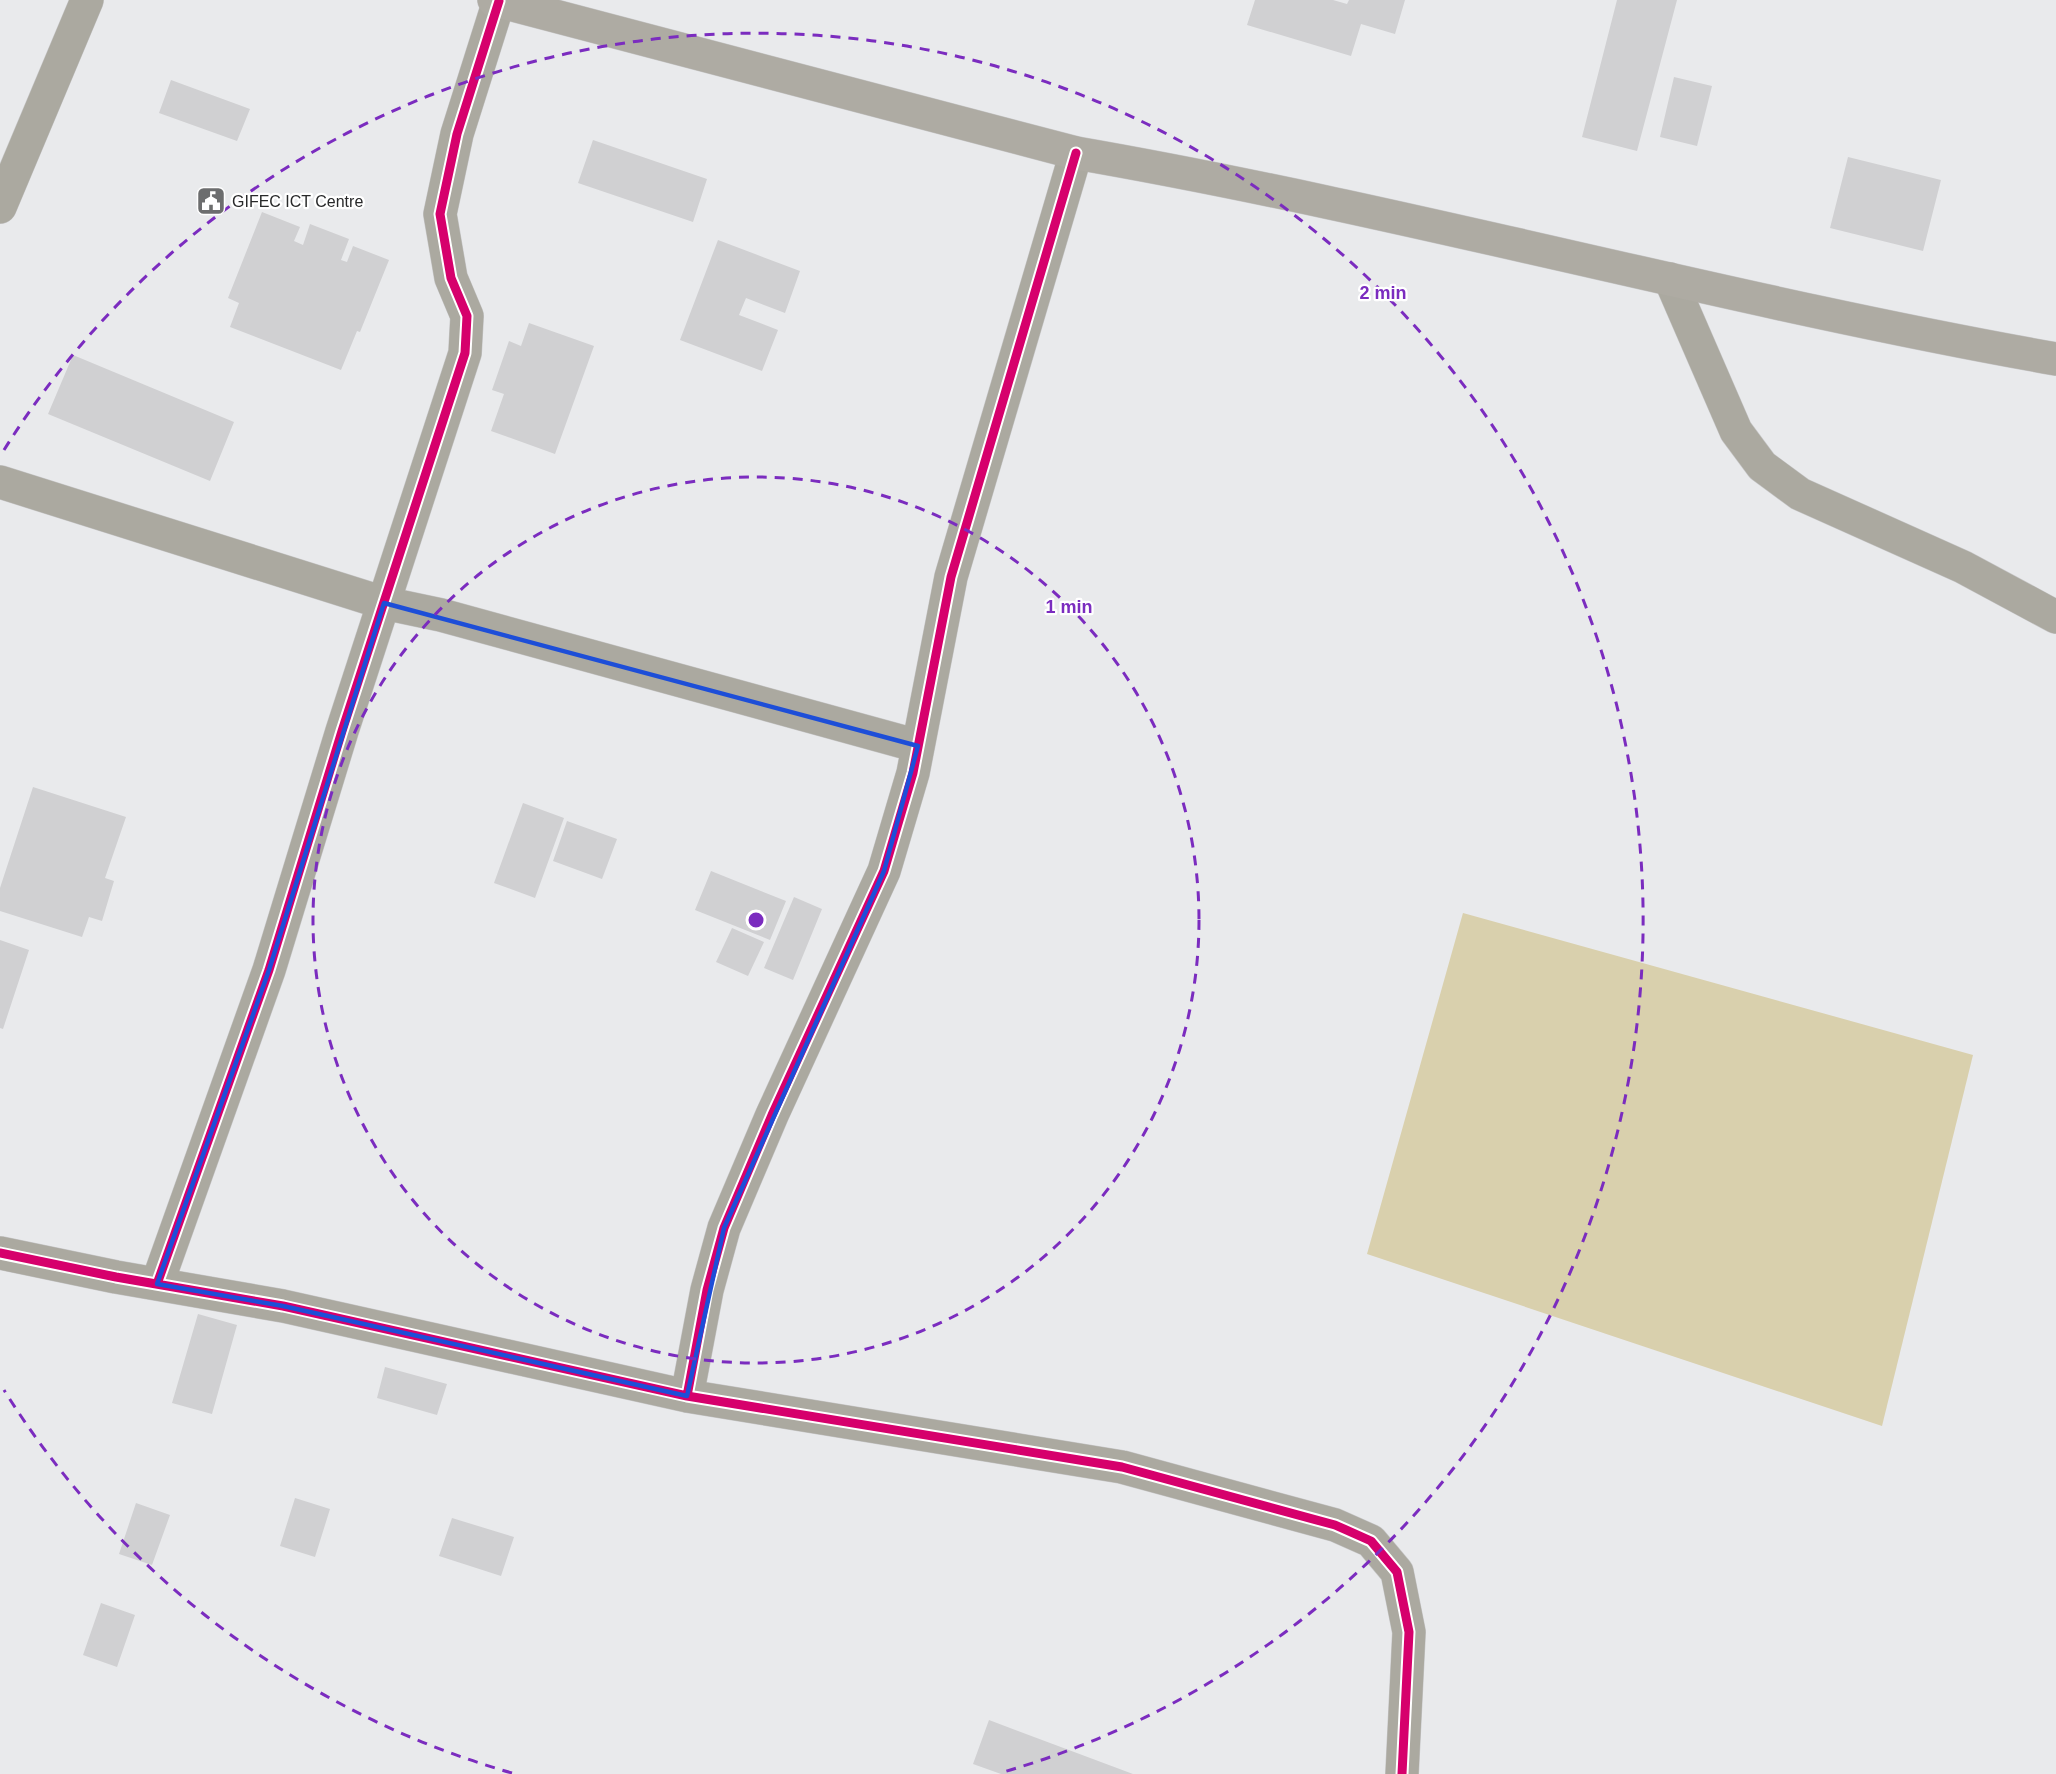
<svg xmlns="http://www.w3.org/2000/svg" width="2056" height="1774" font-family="Helvetica,sans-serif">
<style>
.green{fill:#d9d0ad}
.building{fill:#d0d0d2}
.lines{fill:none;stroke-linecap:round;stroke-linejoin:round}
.minor-casing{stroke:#c7c7c8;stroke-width:34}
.major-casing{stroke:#c7c7c8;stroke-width:34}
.minor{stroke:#aba9a0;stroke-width:33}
.major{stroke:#aeaba3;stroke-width:33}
.cycleway-casing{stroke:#fff;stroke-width:13}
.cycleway{stroke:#d6006c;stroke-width:9}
.marked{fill:none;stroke:#1d4ed8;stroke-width:4.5;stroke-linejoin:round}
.ring{fill:none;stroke:#7b2cbf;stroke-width:3;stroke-dasharray:10 8}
.labels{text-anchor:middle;stroke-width:4.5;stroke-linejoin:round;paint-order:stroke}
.poi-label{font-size:16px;fill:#28292a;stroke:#fff;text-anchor:start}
.centre{fill:#7b2cbf;stroke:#fff;stroke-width:3}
.ring-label{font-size:18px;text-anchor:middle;font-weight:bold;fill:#7b2cbf;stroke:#fff;stroke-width:4.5;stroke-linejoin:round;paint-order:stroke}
</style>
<rect width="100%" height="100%" fill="#e9eaec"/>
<path class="green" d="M 1463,913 L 1973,1055 L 1882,1426 L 1367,1254 Z"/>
<path class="building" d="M 1255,0 L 1333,0 L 1347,4 L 1349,0 L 1405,0 L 1395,34 L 1361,24 L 1351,56 L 1247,25 Z
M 1617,0 L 1677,0 L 1637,151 L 1582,137 Z
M 1674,77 L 1712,86 L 1697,146 L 1660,137 Z
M 171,80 L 250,109 L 237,141 L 159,113 Z
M 593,140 L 707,179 L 693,222 L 578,183 Z
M 1848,157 L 1941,180 L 1923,251 L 1830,228 Z
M 262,212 L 300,227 L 294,241 L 303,245 L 310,224 L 349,239 L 341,260 L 347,262 L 353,246 L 389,260 L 360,332 L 357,331 L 341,370 L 230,327 L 239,303 L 228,298 Z
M 718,240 L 800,271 L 785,313 L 746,298 L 739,315 L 778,330 L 762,371 L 680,340 Z
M 529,323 L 594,346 L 555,454 L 491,431 L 504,394 L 492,390 L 509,341 L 521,346 Z
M 73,355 L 234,422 L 210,481 L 48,414 Z
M 33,787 L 126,817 L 105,878 L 114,881 L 102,921 L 89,917 L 82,937 L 0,911 L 0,888 Z
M 523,803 L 564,818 L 535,898 L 494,883 Z
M 567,821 L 617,839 L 602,879 L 553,861 Z
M 711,871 L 786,901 L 770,940 L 695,910 Z
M 794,897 L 822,909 L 793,980 L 764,968 Z
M 732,928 L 764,942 L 748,976 L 716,962 Z
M 0,940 L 29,950 L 3,1029 L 0,1028 Z
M 198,1314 L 237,1325 L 212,1414 L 172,1403 Z
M 385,1367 L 447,1384 L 437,1415 L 377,1398 Z
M 295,1498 L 330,1509 L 315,1557 L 280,1546 Z
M 136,1503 L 170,1515 L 152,1565 L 119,1554 Z
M 452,1518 L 514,1537 L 501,1576 L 439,1556 Z
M 101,1603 L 135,1615 L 117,1667 L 83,1655 Z
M 989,1720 L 1133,1774 L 1001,1774 L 973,1764 Z"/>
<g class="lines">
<g class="minor-casing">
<path id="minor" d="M 0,207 L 87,0
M 1670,279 L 1736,431 L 1762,466 L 1800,494 L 1963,567 L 2056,617
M 0,482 L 384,603 L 441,615 L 918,746
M 0,1253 L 116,1277 L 283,1306 L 687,1396 L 1122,1467 L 1335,1525 L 1371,1541 L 1397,1572 L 1409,1632 L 1402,1774
M 157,1284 L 269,970 L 342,731 L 465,353 L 467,316 L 451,278 L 440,214 L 457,134 L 499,1
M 687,1396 L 707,1290 L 724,1228 L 772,1115 L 884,871 L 913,773 L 951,577 L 1076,153"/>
</g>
<g class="major-casing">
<path id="major" d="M 494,0 L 1076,153 C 1405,210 1727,301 2056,359"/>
</g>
<use href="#minor" class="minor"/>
<use href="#major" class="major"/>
<g class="cycleway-casing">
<path id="cycleway" d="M 0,1253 L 116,1277 L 283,1306 L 687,1396 L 1122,1467 L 1335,1525 L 1371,1541 L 1397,1572 L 1409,1632 L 1402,1774
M 157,1284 L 269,970 L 342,731 L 465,353 L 467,316 L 451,278 L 440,214 L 457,134 L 499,1
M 687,1396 L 707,1290 L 724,1228 L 772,1115 L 884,871 L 913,773 L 951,577 L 1076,153"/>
</g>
<use href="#cycleway" class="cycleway"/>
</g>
<path class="marked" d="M 384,603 L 918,746 L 884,871 L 724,1228 L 687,1396 L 283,1306 L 157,1284 L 269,970 Z"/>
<g class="ring">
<circle cx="756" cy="920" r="443"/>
<path d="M512 1773A887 887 0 0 1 4 1390M4 450A887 887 0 1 1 1000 1773"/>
</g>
<defs>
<g id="civic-square" transform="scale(1.5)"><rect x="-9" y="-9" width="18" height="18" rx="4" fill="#6c6d6e" stroke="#fff"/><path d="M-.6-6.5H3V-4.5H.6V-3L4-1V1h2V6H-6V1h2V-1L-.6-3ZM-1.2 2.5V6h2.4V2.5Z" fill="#fff"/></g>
</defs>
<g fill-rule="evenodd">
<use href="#civic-square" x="211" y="201"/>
</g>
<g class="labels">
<g class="poi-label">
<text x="232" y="207">GIFEC ICT Centre</text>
</g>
</g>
<circle cx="756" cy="920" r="9" class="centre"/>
<g class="ring-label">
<text x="1383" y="299">2 min</text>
<text x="1069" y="613">1 min</text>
</g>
</svg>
